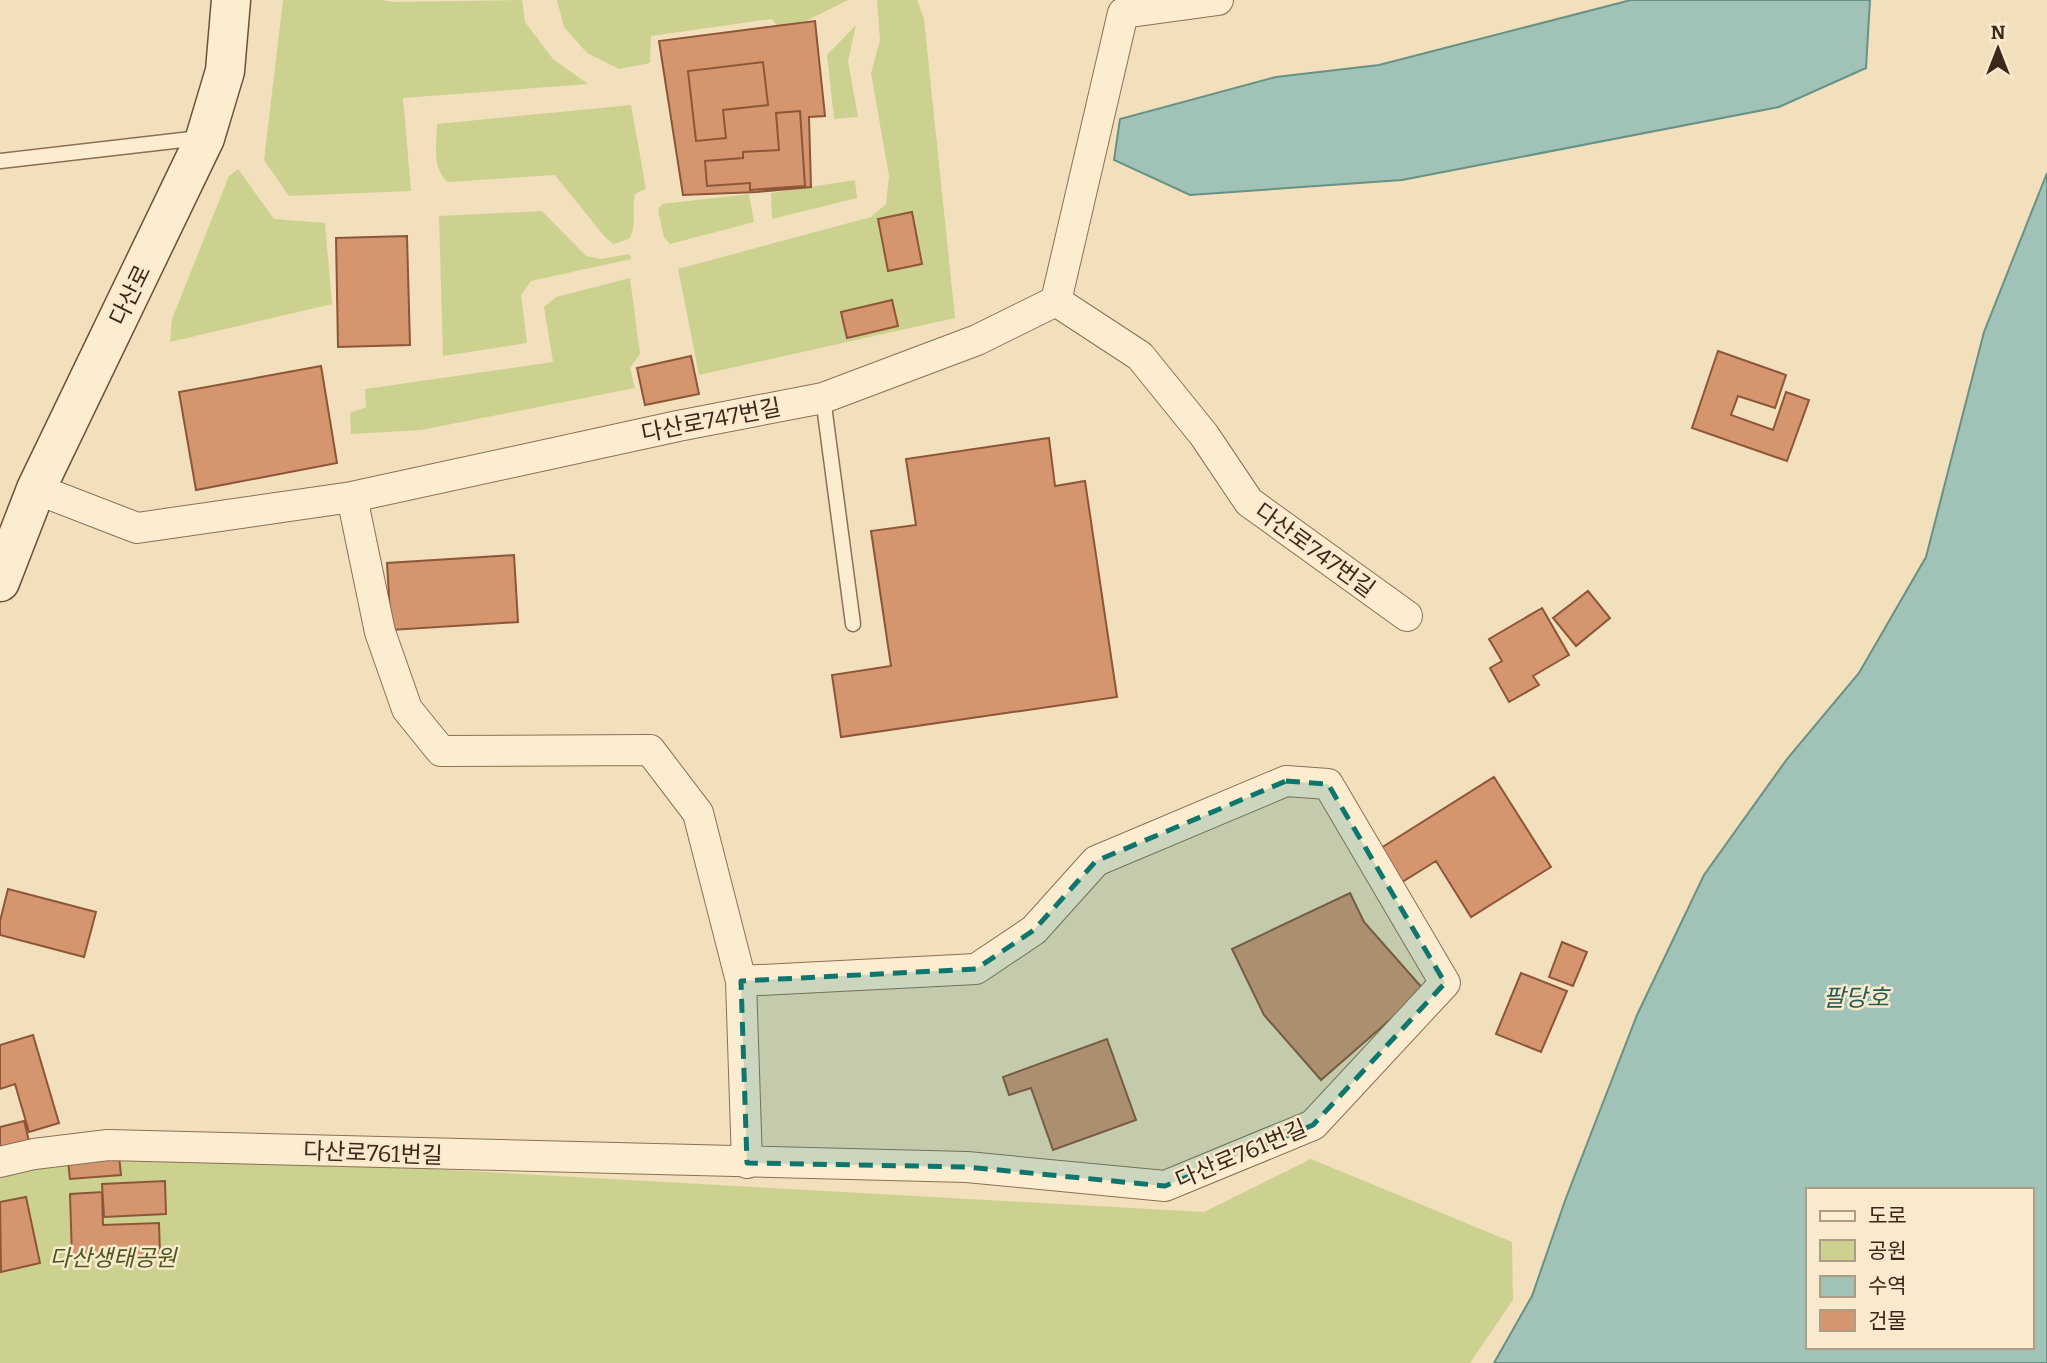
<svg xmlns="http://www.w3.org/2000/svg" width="2047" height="1363" font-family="Bitter,'Noto Sans KR',serif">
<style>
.green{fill:#ccd190}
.water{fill:#a1c3b7;stroke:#689185;stroke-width:2;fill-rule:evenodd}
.building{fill:#d4956f;stroke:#8d5638;stroke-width:2}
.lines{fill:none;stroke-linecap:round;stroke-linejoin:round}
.lane-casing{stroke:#8c6f54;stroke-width:17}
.street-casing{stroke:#8c6f54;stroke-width:32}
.secondary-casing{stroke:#6d5038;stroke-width:41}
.lane{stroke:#fcedd1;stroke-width:14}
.street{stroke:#fcedd1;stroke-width:30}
.secondary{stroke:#fcedd1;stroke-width:38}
.marked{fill:#0f766e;fill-opacity:0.2;stroke:#0f766e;stroke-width:5;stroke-dasharray:14 9;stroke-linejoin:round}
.labels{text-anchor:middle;stroke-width:5;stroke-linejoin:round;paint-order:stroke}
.street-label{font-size:23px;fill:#3a281b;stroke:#f9eace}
.park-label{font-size:23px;font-style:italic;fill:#4c581f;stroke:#f9eace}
.water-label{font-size:24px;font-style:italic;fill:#285b55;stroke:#f9eace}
</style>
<rect width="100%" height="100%" fill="#f2e0bd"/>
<path class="green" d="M 283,0 L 382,0 L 394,2 L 522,0 L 525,22 L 553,59 L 588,84 L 403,98 L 411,191 L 289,196 L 264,160 Z
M 557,0 L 848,0 L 782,33 L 772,19 L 651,36 L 650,63 L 619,69 L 587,53 L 564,27 Z
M 877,0 L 917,0 L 924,19 L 955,318 L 699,375 L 678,269 L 871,217 L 886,204 L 889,176 L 871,73 L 880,40 Z
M 856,25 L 848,61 L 858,117 L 834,119 L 827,55 Z
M 631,105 L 646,189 L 635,194 C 631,210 638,225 629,239 L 613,244 L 604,236 L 555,175 L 448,182 C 431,169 437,143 437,124 Z
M 238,169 L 274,219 L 325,223 L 332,304 L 170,342 L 172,319 L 229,176 Z
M 855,180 L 857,198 L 772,219 L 771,193 Z
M 749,194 L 754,222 L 670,244 L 664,237 L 658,210 L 662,204 Z
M 542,211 L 586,256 L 601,259 L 630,254 L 631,259 L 531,281 L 521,295 L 527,343 L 443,356 L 439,216 Z
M 630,278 L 640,354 L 630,368 L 635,388 L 421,430 L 351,434 L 350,413 L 366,407 L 365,389 L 553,362 L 544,307 L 556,297 Z
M 108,1151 L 1204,1212 L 1311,1159 L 1512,1242 L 1513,1300 L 1470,1363 L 0,1363 L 0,1175 Z"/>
<path class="water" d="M 1631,0 L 1870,0 L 1866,68 L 1779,107 L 1402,180 L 1190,195 L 1114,160 L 1120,119 L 1276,77 L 1379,65 Z
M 2047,173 L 2047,1363 L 1494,1363 L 1532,1296 L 1566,1198 L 1637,1015 L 1704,875 L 1787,759 L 1859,673 L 1926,557 L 1984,332 ZM 1807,1190 L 2031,1190 L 2031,1347 L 1807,1347 Z"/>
<path class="building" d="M 815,21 L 825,116 L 809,117 L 811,187 L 757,192 L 683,195 L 659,41 Z
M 763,62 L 768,105 L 723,110 L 726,138 L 696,141 L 688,71 Z
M 800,111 L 805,186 L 750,190 L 750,183 L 707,186 L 705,161 L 743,158 L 743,152 L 779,150 L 776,113 Z
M 912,212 L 922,264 L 888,271 L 878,219 Z
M 407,236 L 410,345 L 338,347 L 336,238 Z
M 892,300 L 898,326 L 847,338 L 841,312 Z
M 1718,351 L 1786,375 L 1775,408 L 1738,396 L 1731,415 L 1773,430 L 1786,392 L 1809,400 L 1787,461 L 1692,428 Z
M 691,356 L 699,394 L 645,405 L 637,368 Z
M 321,366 L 337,463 L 196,490 L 179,392 Z
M 1049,438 L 1055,486 L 1085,481 L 1117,697 L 841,737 L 832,675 L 891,666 L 871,531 L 916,525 L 906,459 Z
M 514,555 L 518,622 L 391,630 L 387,563 Z
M 1588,591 L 1610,618 L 1576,646 L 1553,618 Z
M 1542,608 L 1569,655 L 1533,676 L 1539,685 L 1509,702 L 1490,668 L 1502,661 L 1489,639 Z
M 1494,777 L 1551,867 L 1471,917 L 1436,861 L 1402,882 L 1381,848 Z
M 8,889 L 96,912 L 84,957 L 0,935 L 0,921 Z
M 1350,893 L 1364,922 L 1424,990 L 1321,1080 L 1264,1015 L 1232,949 Z
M 1562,942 L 1587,952 L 1573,986 L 1549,977 Z
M 1521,973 L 1567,991 L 1541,1052 L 1496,1034 Z
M 33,1035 L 59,1123 L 29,1132 L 15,1084 L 0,1089 L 0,1045 Z
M 1107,1039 L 1136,1120 L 1053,1150 L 1031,1088 L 1009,1095 L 1003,1077 Z
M 24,1121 L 30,1145 L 0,1152 L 0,1127 Z
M 119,1156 L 121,1175 L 70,1179 L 68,1161 Z
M 165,1181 L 166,1214 L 104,1217 L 102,1184 Z
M 102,1192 L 103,1225 L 159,1223 L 160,1255 L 72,1258 L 70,1194 Z
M 26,1197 L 40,1263 L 1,1272 L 0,1202 Z"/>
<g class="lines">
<g class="lane-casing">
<path id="lane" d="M 0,161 L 200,138
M 823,398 L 853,624"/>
</g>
<g class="street-casing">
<path id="street" d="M 1056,301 L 1140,356 L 1204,435 L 1249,502 L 1407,616
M 36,489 L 137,528 L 352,497 L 678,426 L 823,398 L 977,340 L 1056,301 L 1123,13 L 1218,0
M 352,497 L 380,632 L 407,709 L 441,751 L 650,750 L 698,813 L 741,981 L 747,1163
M 0,1162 L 34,1154 L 108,1145 L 967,1167 L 1165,1186 L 1313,1125 L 1445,983 L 1328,784 L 1286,781 L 1096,861 L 1034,930 L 976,969 L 741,981"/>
</g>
<g class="secondary-casing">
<path id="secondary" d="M 0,582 L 36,489 L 205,138 L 225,71 L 231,0"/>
</g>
<use href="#lane" class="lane"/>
<use href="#street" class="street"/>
<use href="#secondary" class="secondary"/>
</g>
<path class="marked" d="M 1286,781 L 1328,784 L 1445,983 L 1313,1125 L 1165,1186 L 967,1167 L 747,1163 L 741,981 L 976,969 L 1034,930 L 1096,861 Z"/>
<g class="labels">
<g class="street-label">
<text transform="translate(130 295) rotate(-64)" y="8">다산로</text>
<text transform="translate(711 420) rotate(-11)" y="8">다산로747번길</text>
<text transform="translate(1315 550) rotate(36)" y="8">다산로747번길</text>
<text transform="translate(373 1153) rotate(2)" y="8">다산로761번길</text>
<text transform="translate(1241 1154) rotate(-23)" y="8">다산로761번길</text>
</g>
<g class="park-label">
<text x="113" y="1266">다산생태공원</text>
</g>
<g class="water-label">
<text x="1856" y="1006">팔당호</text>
</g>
</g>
<rect x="1806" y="1188" width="228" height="161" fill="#f9eace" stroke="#ad9c86" stroke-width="2"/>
<rect x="1820" y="1211" width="35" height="10" fill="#fcedd1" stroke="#ad9c86" stroke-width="2"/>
<text x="1868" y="1223" font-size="21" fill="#3a281b">도로</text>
<rect x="1820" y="1240" width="35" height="21" fill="#ccd190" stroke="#ad9c86" stroke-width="2"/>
<text x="1868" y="1258" font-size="21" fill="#3a281b">공원</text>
<rect x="1820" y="1276" width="35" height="21" fill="#a1c3b7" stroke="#ad9c86" stroke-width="2"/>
<text x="1868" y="1293" font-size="21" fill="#3a281b">수역</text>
<rect x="1820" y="1310" width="35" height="21" fill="#d4956f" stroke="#ad9c86" stroke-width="2"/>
<text x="1868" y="1328" font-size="21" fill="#3a281b">건물</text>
<g transform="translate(1998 49)" stroke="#f9eace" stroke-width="5" paint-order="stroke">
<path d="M0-5L12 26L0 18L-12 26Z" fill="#3a281b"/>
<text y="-10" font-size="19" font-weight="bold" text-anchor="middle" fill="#3a281b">N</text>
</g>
</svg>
